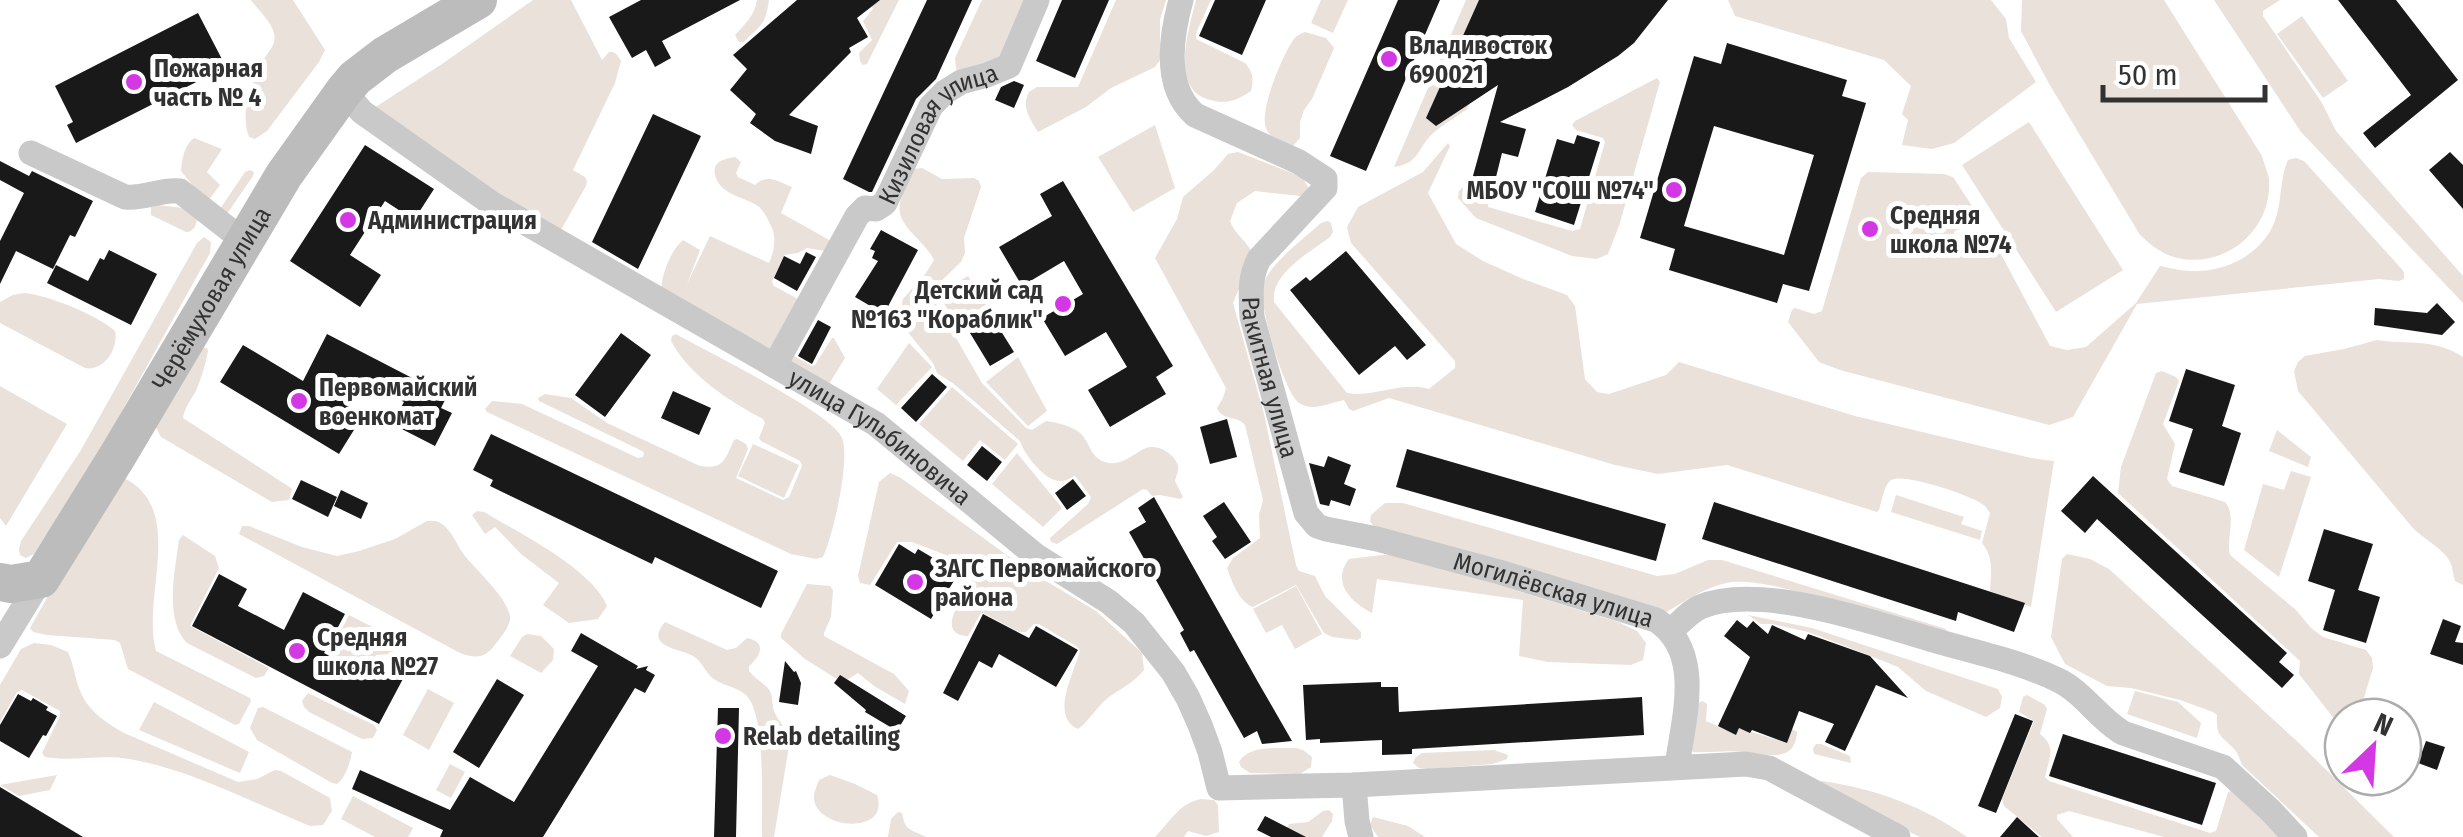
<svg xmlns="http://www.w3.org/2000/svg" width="2463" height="837" font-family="'Fira Sans Condensed',sans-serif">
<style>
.green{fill:#e9e1da}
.building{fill:#191919;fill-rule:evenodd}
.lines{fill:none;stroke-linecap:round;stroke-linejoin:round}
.street{stroke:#c9c9c9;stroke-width:25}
.secondary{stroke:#bcbcbc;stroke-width:38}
.poi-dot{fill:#d438e5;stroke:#fff;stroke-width:4}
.labels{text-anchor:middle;stroke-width:10;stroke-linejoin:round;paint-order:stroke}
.poi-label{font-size:25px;font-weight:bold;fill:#323232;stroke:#fff;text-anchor:start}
.street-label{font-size:25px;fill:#323232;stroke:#fff}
</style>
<rect width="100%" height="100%" fill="#fff"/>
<path class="green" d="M 251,0 L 293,0 L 325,50 L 319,62 L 267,131 L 255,139 L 249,137 C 240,112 250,84 263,61 C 268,51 277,45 274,33 C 271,21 258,10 251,0 Z
M 533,0 L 571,0 L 602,60 L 609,52 C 615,51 618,56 621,61 L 615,83 L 573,170 L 585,177 L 587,181 L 586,186 L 558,235 L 374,108 L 442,64 Z
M 757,0 L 769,0 C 765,27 761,24 744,42 L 739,42 L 735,35 C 745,24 755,15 757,0 Z
M 869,0 L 899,0 L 867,64 L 863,65 L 860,61 L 859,53 L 872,40 L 863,21 L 873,9 Z
M 982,0 L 1030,0 L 1004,60 L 961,74 L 956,69 L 955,58 Z
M 1116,0 L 1166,0 L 1160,20 L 1160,60 L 1155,67 L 1111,88 L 1086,107 L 1038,132 C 1030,119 1021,107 1029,92 L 1037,87 L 1078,87 Z
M 1196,0 L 1211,0 L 1196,33 L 1196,39 L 1245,63 C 1253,72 1254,79 1251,91 C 1236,101 1226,105 1207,99 C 1170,87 1189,28 1196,0 Z
M 1321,0 L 1348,0 L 1333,33 L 1311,23 Z
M 1466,0 L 1519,0 L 1467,109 C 1455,118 1443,124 1432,134 C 1416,150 1420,163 1394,167 Z
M 1728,0 L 1991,0 L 2006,19 L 2009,38 L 2036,82 L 1954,143 L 1932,149 L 1902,145 L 1908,120 L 1902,114 L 1911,86 L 1884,60 L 1735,16 Z
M 2022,0 L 2164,0 L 2262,156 C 2264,164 2268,172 2269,179 C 2273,231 2223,271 2174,257 C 2160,253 2150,244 2140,235 L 2048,82 L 2021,31 Z
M 2214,0 L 2280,0 L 2263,11 L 2263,16 L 2322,103 L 2336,131 L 2463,276 L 2463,303 L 2301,132 Z
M 2302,16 L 2348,81 L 2323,98 L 2277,34 Z
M 1305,32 L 1326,38 L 1334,48 L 1312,99 L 1304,110 L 1300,122 L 1300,138 L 1292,147 C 1282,142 1270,139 1266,128 C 1259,111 1282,57 1292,42 C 1296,35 1299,35 1305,32 Z
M 1657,78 L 1660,82 L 1619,226 L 1608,254 L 1597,259 L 1572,256 L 1476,218 L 1458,198 L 1459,191 L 1465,185 L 1490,193 L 1488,207 L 1572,231 L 1580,229 L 1605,142 L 1603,138 L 1576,130 L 1572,125 L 1575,121 Z
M 2029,122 L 2123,270 L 2056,312 L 1962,165 Z
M 1155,125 L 1175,188 L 1133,212 L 1098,157 Z
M 194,138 L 222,149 L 207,172 L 220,185 L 209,200 L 203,198 L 181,171 C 182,160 184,145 194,138 Z
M 1448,143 L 1450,146 L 1428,193 L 1456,244 L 1483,261 L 1523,279 L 1567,295 L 1575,306 L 1585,379 L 1597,392 L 1609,394 L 1666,375 L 1679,362 L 1855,416 L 2031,458 L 2054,461 L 2031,607 L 1990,591 C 1991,573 1994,558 1982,543 L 1990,513 C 1988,511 1987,508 1985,506 C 1975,496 1902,472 1891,480 C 1884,485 1882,501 1879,510 L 1877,512 L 1727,465 L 1658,474 L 1615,465 L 1389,398 L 1353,411 L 1349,409 L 1344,400 C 1329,403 1313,412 1299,403 C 1284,392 1258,304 1263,285 C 1268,265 1306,237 1321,223 L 1328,221 L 1331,223 L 1333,232 L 1330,237 C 1309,253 1271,273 1274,302 L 1347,393 C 1375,398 1400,381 1429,389 L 1455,368 L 1455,361 L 1351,243 L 1347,227 L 1358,207 L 1423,172 Z
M 1238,152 L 1302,177 L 1308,187 L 1307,193 L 1300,196 L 1255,191 L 1237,203 L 1230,221 C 1235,236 1250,242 1254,258 L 1245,274 L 1233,303 L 1264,414 L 1296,565 L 1299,571 L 1315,576 L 1325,596 L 1361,632 L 1361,638 L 1357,640 L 1332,637 L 1324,633 L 1296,585 L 1253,607 C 1239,602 1232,582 1227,568 L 1233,558 L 1260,538 L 1259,515 L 1263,500 L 1245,425 C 1237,415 1222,421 1217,408 L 1223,398 L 1226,388 L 1155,258 L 1177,219 L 1183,197 L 1214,170 L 1228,154 Z
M 735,157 L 741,162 L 736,173 L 738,177 L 755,185 C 767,173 779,182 792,187 L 781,213 L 831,241 L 825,251 L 807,248 L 798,253 L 784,255 L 772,282 L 774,286 L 798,299 L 771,356 L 661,297 C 660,279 669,252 683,240 L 700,250 L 687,284 L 710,236 L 769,263 C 774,252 777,237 771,226 C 767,218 764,211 758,206 C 746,198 725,195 718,182 C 708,164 721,159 735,157 Z
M 2296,158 L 2304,161 L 2398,265 L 2404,272 L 2404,279 L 2399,281 L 2379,279 L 2137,304 L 2073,417 L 2049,425 L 1840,370 L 1819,362 L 1788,322 L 1792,310 L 1795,308 L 1814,314 L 1822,311 L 1861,178 L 1868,172 L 1944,174 L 1953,177 L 1978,215 L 1976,221 L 1955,231 L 1952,237 L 1959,250 L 1964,252 L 1988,241 L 1995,243 L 2050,346 L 2067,350 L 2086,347 L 2136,303 L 2160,266 C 2170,268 2181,271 2191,271 C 2228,273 2268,251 2277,214 C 2282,196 2280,178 2288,160 Z
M 922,168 L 942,179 L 974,178 L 979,181 L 981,187 L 964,238 L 965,253 L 961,262 L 938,284 L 934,300 L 982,383 L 1026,428 L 1032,430 L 1046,421 C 1058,423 1075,426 1083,436 C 1090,445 1091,456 1102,461 C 1120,469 1132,454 1146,448 C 1158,444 1175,454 1178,466 C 1179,470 1176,477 1175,481 L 1183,497 L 1180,499 L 1160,495 L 1152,496 L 1147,490 L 1143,489 L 1057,544 L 1051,542 L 1050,538 L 1088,504 L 1091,497 L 1075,476 C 1070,478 1064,482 1059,481 C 1044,480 1024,454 1020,441 L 954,384 L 937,373 L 933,363 L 906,330 L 902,304 L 903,299 L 926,273 L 934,260 C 924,238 892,225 901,199 C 904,189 910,179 914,169 Z
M 250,170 L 254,172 L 253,176 L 229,211 L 227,213 L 220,209 L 245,172 Z
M 158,205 L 183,208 L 197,217 C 197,224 194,232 186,232 L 151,215 L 151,207 Z
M 204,237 L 211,242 L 210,253 L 95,459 L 34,554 L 26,558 L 20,555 L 19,549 L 21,541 L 81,450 L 197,243 Z
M 968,276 L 991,313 L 961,331 L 938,294 Z
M 24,293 C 48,295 97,315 115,331 C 119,348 104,372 85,368 L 0,323 L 0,302 L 13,295 Z
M 676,334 C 706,351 828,411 841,436 C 852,455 833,536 823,557 L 816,559 L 791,554 L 487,412 L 485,409 L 492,401 L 522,404 L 638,458 L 643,457 L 644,453 L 642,451 L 539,401 L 538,398 L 545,394 L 571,398 L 607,423 L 700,466 C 724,470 725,459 734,440 L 737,439 L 746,444 L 748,449 L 736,478 L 783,500 L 789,497 L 802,466 L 800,461 L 761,441 L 759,438 L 765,423 L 763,419 C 729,401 690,376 671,341 L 672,336 Z
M 832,338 L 834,338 L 845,358 L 829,384 L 788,372 L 790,357 L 794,356 L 812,366 L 815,365 Z
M 2377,340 C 2409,345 2434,338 2463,357 L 2463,585 L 2455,581 C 2453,575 2453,569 2451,564 C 2445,549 2423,539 2412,527 L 2298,391 L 2294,371 L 2298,362 L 2305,356 L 2344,349 Z
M 909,343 L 932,367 L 896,405 L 877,389 Z
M 199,347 L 207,348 L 208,351 C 206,363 202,375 198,386 C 194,397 185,405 183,418 L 288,486 L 292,489 L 289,500 L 272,502 L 161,437 L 154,424 Z
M 1018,357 L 1047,411 L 1028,426 L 986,382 Z
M 2162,371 L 2176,377 L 2179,381 L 2163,424 L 2175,444 L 2167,479 L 2172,486 L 2225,502 C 2237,516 2226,537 2230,555 L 2296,610 L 2311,628 L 2323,637 L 2366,650 L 2372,658 L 2373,668 L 2358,717 L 2343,717 L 2343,730 L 2299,674 L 2300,661 L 2118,493 L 2121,467 L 2156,373 Z
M 0,386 L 67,424 L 6,526 L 0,518 Z
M 952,387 L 1018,444 L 1005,460 L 980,440 L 963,461 L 919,424 Z
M 2277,430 L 2311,457 L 2308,467 L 2269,451 Z
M 753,444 L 799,465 L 784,498 L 738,476 Z
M 1017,453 L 1062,508 L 1043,527 L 992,484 Z
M 2291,471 L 2311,477 L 2279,577 L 2244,550 L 2263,484 L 2284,490 Z
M 890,473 L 901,478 L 1026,569 L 1096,611 L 1142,653 L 1144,670 C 1133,683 1122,688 1109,697 C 1097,706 1090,720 1078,729 C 1049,716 1075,672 1080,650 L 1076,646 L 1039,624 L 1034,624 L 1026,632 L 1019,632 L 983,613 L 981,613 L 968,636 C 932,635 966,593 974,576 L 973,569 L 969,564 L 912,542 L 897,542 L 870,585 L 860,583 L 858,576 L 879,482 Z
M 124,478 C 187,510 141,596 156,651 L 250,698 L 251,701 L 239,724 L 235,725 L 128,669 L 120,643 L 115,640 L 47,635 L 33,632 L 30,628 L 61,573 Z
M 1896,495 L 1964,517 L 1961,524 L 1982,531 L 1980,540 L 1891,512 Z
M 1385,503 L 1403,503 L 1657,576 L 1675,574 L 1708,560 L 1722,560 L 1946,629 L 1948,634 L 1936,635 C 1890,621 1768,574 1726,583 C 1703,588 1682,603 1663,614 L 1379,534 L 1370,521 L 1371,515 Z
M 477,511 L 484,512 C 519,533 592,569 607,606 L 598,619 L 569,623 L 543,605 L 559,583 L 521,554 L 495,527 L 485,534 L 472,515 Z
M 427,521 C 435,521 436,520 442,524 C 453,532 457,546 465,556 C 476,570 511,601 510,619 C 509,629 499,639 494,646 C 484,659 474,658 460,653 L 239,534 L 242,526 L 249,526 L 302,547 L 337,556 L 359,551 L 395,539 Z
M 183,535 L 215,556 L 219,568 L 190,626 L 269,668 L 264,676 L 256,678 L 187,643 C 164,620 175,570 179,540 Z
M 2067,554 L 2090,559 L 2109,569 L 2300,744 L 2394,837 L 2319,837 L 2242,765 C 2241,762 2238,753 2235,750 C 2222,735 2216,739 2217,715 L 2213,712 L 2180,700 L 2131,688 L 2107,686 L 2065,664 L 2051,637 L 2062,559 Z
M 1381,555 L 1401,555 L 1618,622 L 1637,631 L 1646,643 L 1643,660 L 1631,665 L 1548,662 L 1519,656 L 1523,600 L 1377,579 L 1372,613 C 1351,602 1331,583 1349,559 Z
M 807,584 L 830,586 L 833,590 L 831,617 L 824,633 L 824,636 L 894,674 L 909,691 L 905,704 L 874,686 L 858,673 L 845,681 L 840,681 L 805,659 L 781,638 L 781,634 Z
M 1296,586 L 1322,634 L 1295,649 L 1282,625 L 1266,633 L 1253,609 Z
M 349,615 L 398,640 L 392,654 L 376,655 L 364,674 L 329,655 Z
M 1748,615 L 1812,628 L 1998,689 L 2002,697 L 2000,708 L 1986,717 L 1926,691 L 1898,667 L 1866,654 L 1808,632 L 1772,624 L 1761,624 Z
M 665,622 L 727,650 L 736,648 L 747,638 C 767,642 761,656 749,666 L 749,671 C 755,678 761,682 767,687 C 774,694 771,703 774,711 C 778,722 787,728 790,740 L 774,837 L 762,837 C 761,807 767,712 745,694 C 736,687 726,686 717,681 C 707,676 704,665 696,658 C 685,648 642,649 665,622 Z
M 527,634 L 541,636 L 554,649 L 553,660 L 541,673 L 510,656 L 522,637 Z
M 34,643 L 51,645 L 68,652 C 74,665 75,680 81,693 C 89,712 107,723 124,733 L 238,782 L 257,779 L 275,770 L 281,771 L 330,798 L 332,811 L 323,825 L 310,826 C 253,803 190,769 129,759 C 101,754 72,762 45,757 L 42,753 L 60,716 L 60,711 L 22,690 L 17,692 L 0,722 L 0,685 L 21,649 Z
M 428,689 L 454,703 L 429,750 L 403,735 Z
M 2135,691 L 2178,702 L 2201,723 L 2197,738 L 2127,714 Z
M 308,693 L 374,725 L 377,730 L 373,738 L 362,739 L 309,712 L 304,707 L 302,701 Z
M 2027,695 L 2045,705 L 2047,709 L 2040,734 C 2057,747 2049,758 2045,777 L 2049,781 L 2210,833 L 2216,831 L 2228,792 L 2234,790 L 2288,837 L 2164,837 L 2069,811 L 2057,815 L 2057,819 L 2073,837 L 2042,837 L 2004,806 L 2002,799 L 2034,721 L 2019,712 L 2023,697 Z
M 1703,701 L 1707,704 L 1706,721 L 1736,734 L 1739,728 L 1787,743 L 1792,729 L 1797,732 C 1795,764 1766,754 1744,752 C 1727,750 1710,753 1693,752 L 1690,749 L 1697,703 Z
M 154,702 L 249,752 L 240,773 L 139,730 Z
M 263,707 L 352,752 C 350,763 346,777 337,784 L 332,783 L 257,740 L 250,728 L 258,708 Z
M 1816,744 L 1821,744 L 1850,756 L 1851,763 L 1814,754 L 1813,748 Z
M 1296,748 L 1303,750 L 1312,757 L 1311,767 L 1300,774 L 1250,773 L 1241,767 L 1239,762 C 1249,744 1277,749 1296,748 Z
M 1494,750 L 1508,755 L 1507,759 L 1493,764 L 1428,769 L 1419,768 L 1413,763 L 1415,758 L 1422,753 Z
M 450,764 L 465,772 L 451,798 L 436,790 Z
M 57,775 L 50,790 L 19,796 L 0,785 Z
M 830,775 L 855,784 L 877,795 C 891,837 812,829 814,796 C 814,792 818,783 819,780 Z
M 1822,781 C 1876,789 1923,806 1967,837 L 1920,837 L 1821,789 L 1816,782 Z
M 353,796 L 413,828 L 408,837 L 375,837 L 341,819 Z
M 1201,799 L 1214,800 L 1218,805 L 1219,832 L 1206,836 L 1188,831 L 1184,837 L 1155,837 C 1170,822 1179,803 1201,799 Z
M 1329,810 L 1333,814 L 1332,821 L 1322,837 L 1282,837 L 1289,824 L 1308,822 L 1323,811 Z
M 898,812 L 902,813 C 905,831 910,829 926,837 L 888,837 L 891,819 Z
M 1373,817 L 1408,826 L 1425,837 L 1378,837 L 1370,825 Z"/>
<path class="building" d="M 641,0 L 740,0 L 662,41 L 671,58 L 655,67 L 646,50 L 632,58 L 609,17 Z
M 797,0 L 880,0 L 857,18 L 868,37 L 849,48 L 851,52 L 789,115 L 818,126 L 811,154 L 775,141 L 750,123 L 756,114 L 730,90 L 747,69 L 733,55 Z
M 927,0 L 972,0 L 936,79 L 916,99 L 872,192 L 869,192 L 843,179 Z
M 1062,0 L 1109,0 L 1075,78 L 1036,61 Z
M 1215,0 L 1266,0 L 1242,55 L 1199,36 Z
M 1398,0 L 1440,0 L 1366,171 L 1330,156 Z
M 1479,0 L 1668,0 L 1634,43 L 1618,56 L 1568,87 L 1500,122 L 1526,129 L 1518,157 L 1502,153 L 1493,189 L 1471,183 L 1498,85 L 1436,126 L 1426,118 Z
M 2338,0 L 2396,0 L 2458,80 L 2375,148 L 2363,133 L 2411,95 Z
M 198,13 L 226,67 L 76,143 L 67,125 L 73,122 L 55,86 Z
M 1727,43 L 1847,80 L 1842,96 L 1866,103 L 1809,291 L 1783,284 L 1777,303 L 1669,270 L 1675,249 L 1640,238 L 1694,56 L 1721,64 ZM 1714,126 L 1814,155 L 1784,255 L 1684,226 Z
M 1014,81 L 1024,85 L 1014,108 L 995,100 L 1001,87 Z
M 653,114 L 701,136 L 638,269 L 592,242 Z
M 1577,135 L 1600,142 L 1574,225 L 1535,212 L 1557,139 L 1574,144 Z
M 365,145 L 434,189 L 414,220 L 385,201 L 350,255 L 381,275 L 360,307 L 290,261 Z
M 2450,152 L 2463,165 L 2463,209 L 2429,170 Z
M 0,161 L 29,176 L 32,171 L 93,201 L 75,237 L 70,235 L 53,269 L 16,251 L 0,284 L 0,241 L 24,193 L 0,180 Z
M 1063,181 L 1173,366 L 1156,377 L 1166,394 L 1110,427 L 1088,390 L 1127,367 L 1106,332 L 1065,356 L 1042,318 L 1083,294 L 1064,261 L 1022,286 L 999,247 L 1052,216 L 1040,194 Z
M 881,230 L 918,250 L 884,314 L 855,297 L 878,261 L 872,258 L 875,251 L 870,249 Z
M 109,250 L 157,274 L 131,325 L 47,283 L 56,265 L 88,281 L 100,258 L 104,260 Z
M 1346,251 L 1426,345 L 1407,360 L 1395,346 L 1359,375 L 1290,290 L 1306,277 L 1310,281 Z
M 806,252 L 816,257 L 797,291 L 774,278 L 784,256 L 800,264 Z
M 2437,303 L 2455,322 L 2442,335 L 2374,325 L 2375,308 L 2427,313 Z
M 818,320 L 831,327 L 812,364 L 798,356 Z
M 994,320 L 1014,352 L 990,366 L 970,333 Z
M 621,333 L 651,355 L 605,417 L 575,395 Z
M 327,334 L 447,396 L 441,408 L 452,413 L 435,446 L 392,424 L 404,402 L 364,382 L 348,408 L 362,417 L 339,454 L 220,382 L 243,345 L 303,381 Z
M 2186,369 L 2235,385 L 2222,426 L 2241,433 L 2224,486 L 2179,472 L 2193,429 L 2169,421 Z
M 932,374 L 947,387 L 916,422 L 901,408 Z
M 673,391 L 711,408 L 699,435 L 661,418 Z
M 1227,419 L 1237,457 L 1210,464 L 1200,427 Z
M 491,434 L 778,571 L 761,608 L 655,557 L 652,564 L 490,486 L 493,480 L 473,470 Z
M 982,446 L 1002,462 L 987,481 L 967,465 Z
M 1407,449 L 1666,524 L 1656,561 L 1396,487 Z
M 1328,456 L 1351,465 L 1344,484 L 1356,489 L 1350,506 L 1331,500 L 1329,506 L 1320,504 L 1309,463 L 1324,467 Z
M 2093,476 L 2287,653 L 2279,662 L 2294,675 L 2282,688 L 2097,519 L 2085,533 L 2061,511 Z
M 1073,479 L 1086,496 L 1067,510 L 1055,493 Z
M 301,480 L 337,497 L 328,517 L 292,499 Z
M 341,490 L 368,503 L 361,519 L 334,506 Z
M 1154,497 L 1258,682 L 1292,741 L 1262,744 L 1257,731 L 1244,738 L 1194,650 L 1190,652 L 1180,633 L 1184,630 L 1129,532 L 1146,522 L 1138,508 Z
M 1224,502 L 1251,542 L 1225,559 L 1212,541 L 1217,537 L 1203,516 Z
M 1714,502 L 2025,603 L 2014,632 L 1958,612 L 1956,621 L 1702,539 Z
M 2324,529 L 2373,544 L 2358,590 L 2380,597 L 2366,643 L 2323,630 L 2335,590 L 2308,581 Z
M 899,544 L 915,554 L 918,549 L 945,565 L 942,571 L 955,579 L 931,619 L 875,585 Z
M 219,574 L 247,589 L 238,606 L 284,630 L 303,592 L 345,614 L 324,653 L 364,674 L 373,658 L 405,675 L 379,724 L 192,626 Z
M 983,614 L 1029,638 L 1036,626 L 1078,650 L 1056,687 L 999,654 L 992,668 L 979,661 L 958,701 L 943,693 Z
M 2443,619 L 2461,626 L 2455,642 L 2463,643 L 2463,665 L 2430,654 Z
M 1737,620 L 1747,628 L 1753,621 L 1768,634 L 1772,625 L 1805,640 L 1808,634 L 1870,656 L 1908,698 L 1876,685 L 1845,751 L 1825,742 L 1834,724 L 1799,711 L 1787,743 L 1752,730 L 1750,733 L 1739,728 L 1736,735 L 1718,726 L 1750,657 L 1724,636 Z
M 581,633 L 638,666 L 636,669 L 648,666 L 646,670 L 655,675 L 645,693 L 635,688 L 543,837 L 440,837 L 443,830 L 352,789 L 360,770 L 450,810 L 470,777 L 514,802 L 598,666 L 571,651 Z
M 785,661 L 794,672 L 796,671 L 801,683 L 798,705 L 779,702 Z
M 840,675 L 906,716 L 897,731 L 865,712 L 866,710 L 834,683 Z
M 497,679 L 524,695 L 479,768 L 453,752 Z
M 1381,682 L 1381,687 L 1398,687 L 1399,712 L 1642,697 L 1644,735 L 1412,749 L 1412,754 L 1382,755 L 1382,740 L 1320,743 L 1320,739 L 1306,740 L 1303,685 Z
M 18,694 L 31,701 L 33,698 L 48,707 L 46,710 L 57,716 L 46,736 L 43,735 L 29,758 L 0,741 L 0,725 Z
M 718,708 L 739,708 L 736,837 L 714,837 Z
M 2015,714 L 2033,721 L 1996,813 L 1978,806 Z
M 2063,734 L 2216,783 L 2202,825 L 2049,776 Z
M 2426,741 L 2445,747 L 2437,770 L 2418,763 Z
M 0,787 L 83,837 L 0,837 Z
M 1265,816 L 1306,837 L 1271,837 L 1257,830 Z
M 2017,817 L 2039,837 L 2000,837 Z"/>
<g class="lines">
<g class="street">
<path id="s1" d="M 1181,0 C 1171,36 1163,87 1195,115 L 1299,162 L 1325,179 L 1325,188 L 1259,259 C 1249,278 1251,296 1252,317 L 1306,513 L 1317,526 L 1326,529 L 1377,539 L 1499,572 L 1656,620 C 1705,652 1683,719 1677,767"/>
<path id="s2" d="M 344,91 L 362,112 L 491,203 L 876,424 L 1035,555 L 1109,602 L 1134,623 L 1173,672 L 1188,698 L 1200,725 L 1210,752 L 1219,788 L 1354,785 L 1746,764 L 1769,768 L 1898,837"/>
<path d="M 31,153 L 125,197 C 144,199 161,189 180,191 L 244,241"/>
<path id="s3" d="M 775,365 L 857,216 L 865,208 L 876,209 L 885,203 L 931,106 L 945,92 L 961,82 L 987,75 L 1009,66 L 1037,0"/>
<path d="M 1671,631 C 1680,623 1689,612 1700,607 C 1759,582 1874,623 1933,640 C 1974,652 2019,661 2058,680 C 2083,692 2099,719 2123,733 L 2223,767 L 2271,811 L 2295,837"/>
<path d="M 0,646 L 41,579"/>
<path d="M 1354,785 L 1357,821 L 1361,837"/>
</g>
<path class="secondary" id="s4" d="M 0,582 L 11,584 L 41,579 L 118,455 L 284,175 L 344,91 L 355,78 L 385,55 L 478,0"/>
</g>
<g class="poi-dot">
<circle cx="1389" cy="59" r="10"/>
<circle cx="134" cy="82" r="10"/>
<circle cx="1674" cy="190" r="10"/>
<circle cx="348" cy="220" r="10"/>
<circle cx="1870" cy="229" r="10"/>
<circle cx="1063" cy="304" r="10"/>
<circle cx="299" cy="401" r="10"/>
<circle cx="915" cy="582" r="10"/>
<circle cx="297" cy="651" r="10"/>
<circle cx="723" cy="736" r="10"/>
</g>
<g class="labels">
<g class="poi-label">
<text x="1409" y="54">Владивосток<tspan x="1409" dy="29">690021</tspan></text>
<text x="154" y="77">Пожарная<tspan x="154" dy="29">часть № 4</tspan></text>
<text x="1654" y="199" text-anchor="end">МБОУ "СОШ №74"</text>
<text x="1890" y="224">Средняя<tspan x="1890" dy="29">школа №74</tspan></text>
<text x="368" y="229">Администрация</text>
<text x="1043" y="299" text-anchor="end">Детский сад<tspan x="1043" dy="29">№163 "Кораблик"</tspan></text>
<text x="319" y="396">Первомайский<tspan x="319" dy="29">военкомат</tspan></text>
<text x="935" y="577">ЗАГС Первомайского<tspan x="935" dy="29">района</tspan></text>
<text x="317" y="646">Средняя<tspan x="317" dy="29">школа №27</tspan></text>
<text x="743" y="745">Relab detailing</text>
</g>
<g class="street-label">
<text dy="9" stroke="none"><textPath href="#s3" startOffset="295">Кизиловая улица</textPath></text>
<text dy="9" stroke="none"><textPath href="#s4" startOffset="370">Черёмуховая улица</textPath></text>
<text dy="9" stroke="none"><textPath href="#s1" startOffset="495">Ракитная улица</textPath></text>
<text dy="9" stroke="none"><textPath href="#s2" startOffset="640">улица Гульбиновича</textPath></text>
<text dy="9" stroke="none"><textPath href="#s1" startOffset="898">Могилёвская улица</textPath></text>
</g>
</g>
<g transform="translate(2373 747) rotate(25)"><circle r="48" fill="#ffffff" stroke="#adadad" stroke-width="2.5"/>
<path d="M0-8L18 38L0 25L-18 38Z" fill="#d438e5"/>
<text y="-15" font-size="28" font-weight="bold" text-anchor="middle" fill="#323232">N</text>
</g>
<path d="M2103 85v15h162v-15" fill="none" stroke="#323232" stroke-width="5"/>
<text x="2118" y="85" font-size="30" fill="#323232" stroke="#ffffff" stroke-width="8" paint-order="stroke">50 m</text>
</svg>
